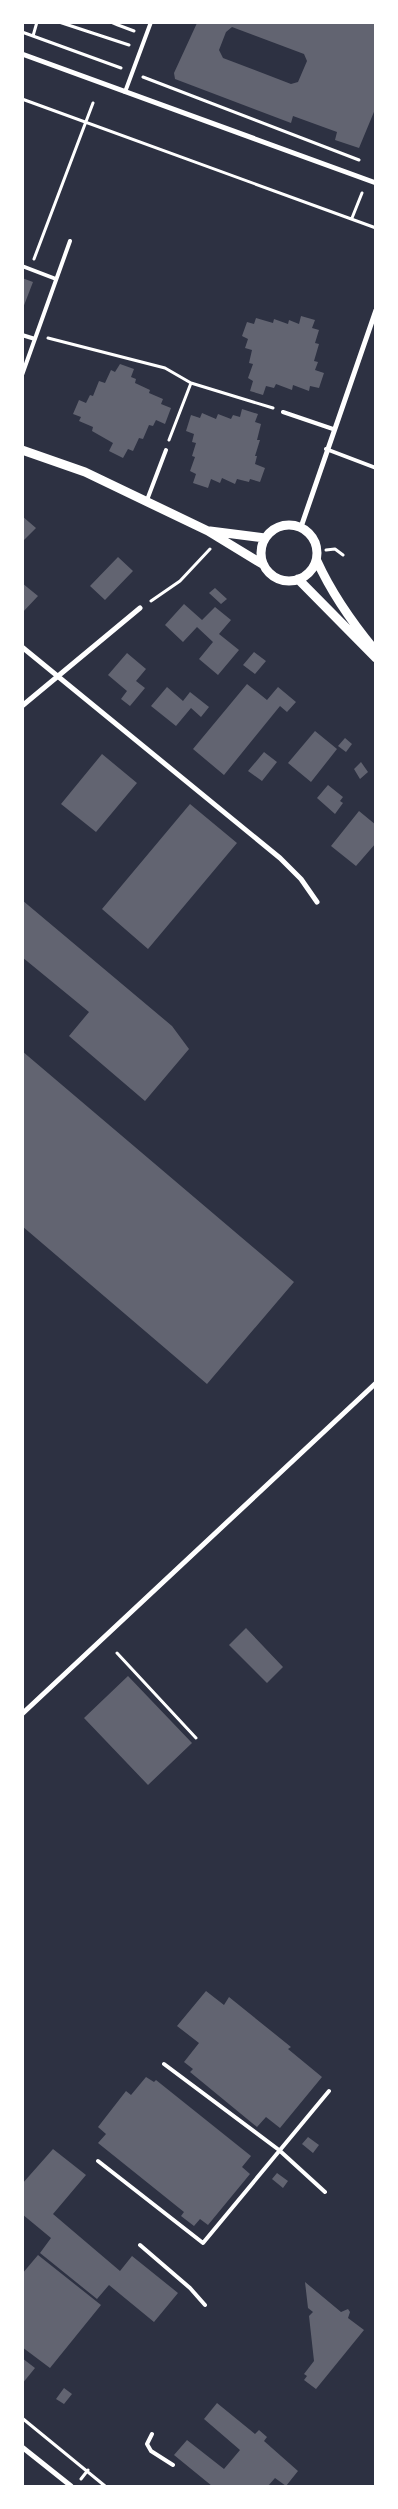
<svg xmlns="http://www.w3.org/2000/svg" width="398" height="2509" font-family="'Fira Sans',sans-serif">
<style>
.building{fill:#626471;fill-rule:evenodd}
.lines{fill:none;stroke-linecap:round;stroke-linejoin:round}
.path{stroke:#fff;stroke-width:3}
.service{stroke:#fff;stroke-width:4}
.minor{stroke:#fff;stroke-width:5}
.tertiary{stroke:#fff;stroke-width:9}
</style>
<rect width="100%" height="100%" fill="#2d3142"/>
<path class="building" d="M 372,22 L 376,24 L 376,107 L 359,148 L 335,140 L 337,132 L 293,116 L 291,123 L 175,79 L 174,73 L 197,23 ZM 232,27 L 304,54 L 307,61 L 298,82 L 291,84 L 223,58 L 219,50 L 226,32 Z
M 22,278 L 33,282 L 23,308 L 22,308 Z
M 301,316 L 315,320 L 312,328 L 319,330 L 315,343 L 319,344 L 314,361 L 318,362 L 315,370 L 324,373 L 319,388 L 310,386 L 309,391 L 293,385 L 292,390 L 276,384 L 274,388 L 266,386 L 263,395 L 250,391 L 253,381 L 248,378 L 253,364 L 249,363 L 252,350 L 245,348 L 248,339 L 242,336 L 247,322 L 254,324 L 256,318 L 273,323 L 274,319 L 288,324 L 289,320 L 299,324 Z
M 120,364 L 134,369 L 131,377 L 136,379 L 135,383 L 150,390 L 149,393 L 163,399 L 161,404 L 171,408 L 165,424 L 156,420 L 153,426 L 149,425 L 143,439 L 139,438 L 133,451 L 128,449 L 123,458 L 109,451 L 113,443 L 92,431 L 93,427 L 79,421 L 81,417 L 73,414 L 79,400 L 86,403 L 90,395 L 93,396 L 99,381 L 105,383 L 111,370 L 115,372 Z
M 242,409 L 258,414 L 255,422 L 261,424 L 257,440 L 260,440 L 255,456 L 257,456 L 255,464 L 265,468 L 260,482 L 250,479 L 249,482 L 237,479 L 235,484 L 222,478 L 220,483 L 211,479 L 208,488 L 193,483 L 196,474 L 190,471 L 195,457 L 192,456 L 196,443 L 192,442 L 194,434 L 186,431 L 191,415 L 200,418 L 202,413 L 216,419 L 218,414 L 231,419 L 233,415 L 240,417 Z
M 22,516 L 36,528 L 22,542 Z
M 118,557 L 133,571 L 105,600 L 90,586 Z
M 22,583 L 38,596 L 22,613 Z
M 215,588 L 227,599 L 221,604 L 209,593 Z
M 184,604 L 202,620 L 215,607 L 231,620 L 219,634 L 239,650 L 218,675 L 199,659 L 213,642 L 197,627 L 183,642 L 165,625 Z
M 254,652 L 266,661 L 255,674 L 243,665 Z
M 127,653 L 146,669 L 136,681 L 145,688 L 130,706 L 121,699 L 127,691 L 108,675 Z
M 247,684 L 267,700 L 278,687 L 296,702 L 287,712 L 280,706 L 224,775 L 193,749 Z
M 167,687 L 183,701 L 190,692 L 209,707 L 201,717 L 191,708 L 176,726 L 151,706 Z
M 315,731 L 337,749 L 311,782 L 288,763 Z
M 345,738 L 352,744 L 346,752 L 338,746 Z
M 264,752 L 277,762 L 262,781 L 248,771 Z
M 102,754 L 137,783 L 96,832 L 61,804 Z
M 361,762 L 368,772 L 360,779 L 354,769 Z
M 328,785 L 343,797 L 340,801 L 343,803 L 335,814 L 317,798 Z
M 190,804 L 237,843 L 148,949 L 102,909 Z
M 359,811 L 376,825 L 376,843 L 356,866 L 331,846 Z
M 22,900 L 172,1026 L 189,1049 L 145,1101 L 69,1036 L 89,1012 L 22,957 Z
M 22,1051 L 294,1282 L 207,1384 L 22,1226 Z
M 246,1628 L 283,1667 L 267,1683 L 229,1645 Z
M 128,1676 L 192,1743 L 148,1785 L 84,1718 Z
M 206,1991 L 224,2005 L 229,1997 L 291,2047 L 288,2049 L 322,2077 L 280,2128 L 266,2117 L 257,2127 L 190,2072 L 193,2069 L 184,2062 L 199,2043 L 177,2026 Z
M 146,2077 L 154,2082 L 156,2080 L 251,2156 L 242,2167 L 250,2174 L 208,2225 L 200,2219 L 194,2226 L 181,2216 L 184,2212 L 98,2143 L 106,2134 L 98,2127 L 126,2091 L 131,2095 Z
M 308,2137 L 319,2145 L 313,2153 L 302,2144 Z
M 53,2149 L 86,2175 L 53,2214 L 120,2271 L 132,2256 L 178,2293 L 154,2322 L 109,2285 L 97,2299 L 40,2253 L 51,2238 L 22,2214 L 22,2184 Z
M 277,2173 L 288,2181 L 283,2188 L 272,2179 Z
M 38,2255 L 101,2305 L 50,2368 L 22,2347 L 22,2274 Z
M 305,2282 L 341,2312 L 348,2309 L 350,2312 L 348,2318 L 364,2330 L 316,2389 L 304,2380 L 307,2376 L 304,2374 L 314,2361 L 309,2316 L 313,2312 L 308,2308 Z
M 22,2358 L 35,2368 L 22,2384 Z
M 64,2388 L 72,2394 L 64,2404 L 56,2399 Z
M 217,2403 L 255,2434 L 259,2430 L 267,2437 L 264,2441 L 298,2471 L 286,2486 L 275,2478 L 268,2486 L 212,2486 L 174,2455 L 187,2440 L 224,2469 L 240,2450 L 204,2419 Z"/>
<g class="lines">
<path class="path" d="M 59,22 L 129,45
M 111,22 L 118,25
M 118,22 L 118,25 L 134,31
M 22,32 L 121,68
M 33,36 L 37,22
M 143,77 L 359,160
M 22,99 L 376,228
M 352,218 L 362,193
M 34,259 L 93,103
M 48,338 L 165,368 L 191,383 L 273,408
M 169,440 L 191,383
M 326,550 L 335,549 L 343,555
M 151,601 L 180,581 L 210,549
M 117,1653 L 196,1738
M 22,2418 L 105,2486
M 81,2479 L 88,2470"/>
<path class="service" d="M 125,92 L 151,22
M 22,266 L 56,279
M 22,335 L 35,339
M 22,375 L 70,241
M 283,412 L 333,429
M 326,449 L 376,468
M 147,500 L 166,450
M 164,2064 L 279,2150 L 325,2192
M 98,2161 L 203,2243 L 329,2091
M 140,2245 L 190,2288 L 205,2305
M 152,2434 L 147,2444 L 151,2451 L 173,2465"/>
<path class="minor" d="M 22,54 L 376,183
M 301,527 L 376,310
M 22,647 L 280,858 L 301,879 L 317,902
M 22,706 L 140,608
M 22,1714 L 376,1383
M 22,2447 L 71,2486"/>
<path class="tertiary" d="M 22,450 L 85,472 L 208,531 L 264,565
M261 553a28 28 0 1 1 56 0a28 28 0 1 1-56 0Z
M 210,531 L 265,538
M 317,561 C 332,594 351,621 374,649
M 298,579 L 376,658"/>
</g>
<rect width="398" height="2509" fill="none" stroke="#ffffff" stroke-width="48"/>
</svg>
